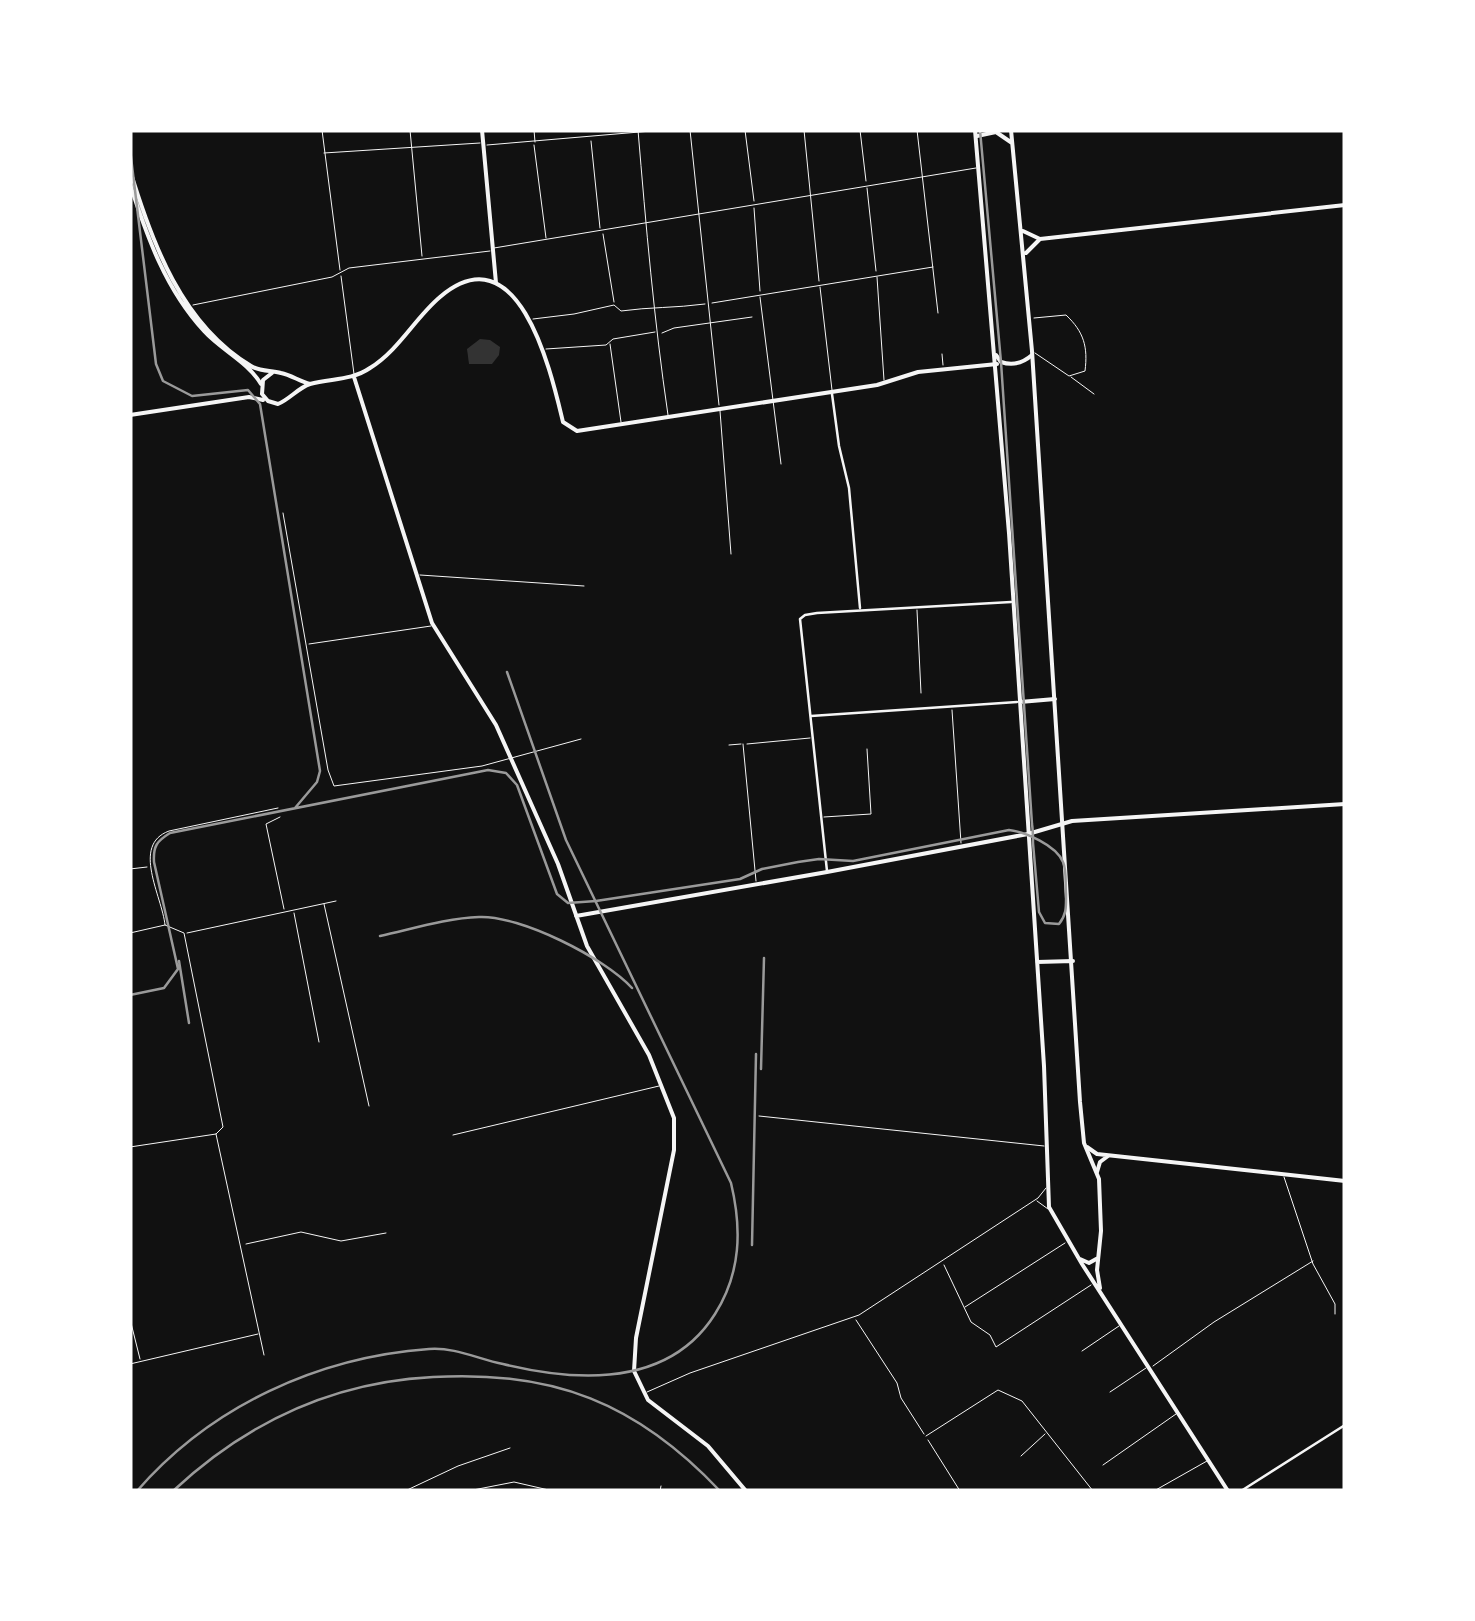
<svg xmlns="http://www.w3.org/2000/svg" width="1475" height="1621" font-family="Barlow,sans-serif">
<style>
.water{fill:#333}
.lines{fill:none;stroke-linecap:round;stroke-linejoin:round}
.minor{stroke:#f5f5f5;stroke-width:1}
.tertiary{stroke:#f5f5f5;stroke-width:2.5}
.secondary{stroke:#f5f5f5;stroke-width:4}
.primary{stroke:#f5f5f5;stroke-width:4}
.tram{stroke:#9a9a9a;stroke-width:2.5}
.rail{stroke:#9a9a9a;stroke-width:2.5}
</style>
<rect width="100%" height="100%" fill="#111"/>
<path class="water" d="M 480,339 L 490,340 L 500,347 L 499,355 L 492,364 L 469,364 L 467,349 Z"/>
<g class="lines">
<path class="minor" d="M 322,130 L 340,270
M 410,130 L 422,256
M 534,130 L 535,142
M 638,130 C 646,226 654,320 668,415
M 690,130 L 719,405
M 745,130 L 754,201
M 804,130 L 819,281
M 860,130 L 866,181
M 917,130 L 938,313
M 591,141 L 600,228
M 487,145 L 663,130
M 534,145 L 546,238
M 324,153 L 480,143
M 867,188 L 876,271
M 754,208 L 760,291
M 603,234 L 614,302
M 494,248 L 976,168
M 341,276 L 354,374
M 877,277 L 884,380
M 820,287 L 832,390
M 760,297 L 781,464
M 712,303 L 933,267
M 193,305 L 332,277 L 349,268 L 490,251
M 1034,318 L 1066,315 C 1084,332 1088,347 1085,371 L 1069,376 L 1035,353
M 533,319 L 574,314 L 614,305 L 621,311 C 649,307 676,308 705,304
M 662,333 L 674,328 L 752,317
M 610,344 L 621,422
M 546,349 L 606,345 L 613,339 L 655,332
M 942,354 L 943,365
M 1071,377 L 1094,394
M 720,411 L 731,554
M 283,513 L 328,770 L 334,786 L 482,766 L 581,739
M 420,575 L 584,586
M 917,610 L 921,693
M 309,644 L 431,626
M 952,710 L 961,843
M 743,744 L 756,881
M 747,744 L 810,738
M 729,745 L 741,744
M 280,817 L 266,824 L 284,909
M 824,817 L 871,814 L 867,749
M 130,869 L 147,867
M 324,904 L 369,1106
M 294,913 L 319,1042
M 130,933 L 165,925
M 187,933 L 336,901
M 759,1116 L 1044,1146
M 216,1134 L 264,1355
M 453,1135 L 659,1086
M 130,1147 L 216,1134 L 223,1127 L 184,933 L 165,925 C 162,896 131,845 169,831 L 278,808
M 1284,1177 L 1313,1264 L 1335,1304 L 1335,1314
M 1037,1201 L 1048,1209
M 246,1244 L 301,1232 L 341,1241 L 386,1233
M 944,1265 L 971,1322 L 990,1335 L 996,1347 L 1091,1285
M 965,1307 L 1065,1243
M 130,1319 L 140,1359
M 856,1320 L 897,1383 L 901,1398 L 924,1434
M 1082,1351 L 1119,1326
M 130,1364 L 258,1334
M 1153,1366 L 1214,1322 L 1313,1261
M 647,1392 L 690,1373 L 859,1315 L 1038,1198 L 1046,1188
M 1110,1392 L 1146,1368
M 926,1436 L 998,1390 L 1022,1401 L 1093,1491
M 928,1440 L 960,1491
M 1021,1456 L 1045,1434
M 1103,1465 L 1176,1414
M 405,1491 L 458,1466 L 510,1448
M 468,1491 L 514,1482 L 553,1491
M 660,1491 L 661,1486
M 1154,1491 L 1207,1461"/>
<path class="tertiary" d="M 832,394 L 839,446 L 849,488 L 860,608
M 811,716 L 1017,702
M 827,871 L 800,619 L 805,615 L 817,613 L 1011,602
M 1241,1491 L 1345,1425"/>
<path class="secondary" d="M 482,130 L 496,283
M 130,170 C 152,243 182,325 251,366 C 261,372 271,370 281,373 C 291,375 299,381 310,384
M 130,184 C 147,237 166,290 204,331 C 221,350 248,362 261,384
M 996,355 L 1001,362 C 1013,366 1023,363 1032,355
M 272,373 L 263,380 L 262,394 L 268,401 L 278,404 C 290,399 298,388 310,384 C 331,378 351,381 370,368 C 399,350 415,318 440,297 C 519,230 551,372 563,422 L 577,431 L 877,385 L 918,372 L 997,364
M 354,377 L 432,623 L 496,725 L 558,864 L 587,946 L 649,1055 L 674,1118 L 674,1150 L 636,1338 L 634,1371 L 648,1400 L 708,1446 L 746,1491
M 130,415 L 249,397 L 263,400
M 576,916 L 827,872 L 1028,834 L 1072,821 L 1345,804
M 1087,1147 L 1097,1154 L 1345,1181
M 1097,1172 L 1100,1162 L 1108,1156"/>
<path class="primary" d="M 975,130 L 1009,533 L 1044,1066 L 1049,1207 L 1082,1264 L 1228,1491
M 1011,130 L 1032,351 L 1080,1102 L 1084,1143 L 1099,1179 L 1101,1231 L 1097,1270 L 1100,1288
M 977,136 L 996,132 L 1012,143
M 1023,231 L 1040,239 L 1345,205
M 1026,253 L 1040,239
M 1020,702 L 1055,699
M 1037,962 L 1073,961
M 1080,1259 L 1089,1263 L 1098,1258"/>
<path class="tram" d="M 130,149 L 156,364 L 163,381 L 192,396 L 248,390 L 260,404 L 320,771 L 317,782 L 295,808
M 179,961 L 189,1023
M 130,995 L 164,988 L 178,969 L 154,862 C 153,846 157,841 170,833 L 488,770 L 506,773 L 517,785 L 557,894 L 568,903 L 596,901 L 740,879 L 762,869 L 798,862 L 819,859 L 853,861 L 1009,830 C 1025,832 1056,845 1063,862 C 1067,871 1065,884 1066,894 C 1066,906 1067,914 1059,924 L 1045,923 L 1039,912 L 1033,843 C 1033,836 1033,830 1032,824 L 1001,362 L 980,130"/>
<path class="rail" d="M 380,936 C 412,929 447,918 479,917 C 520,915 605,958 632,988
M 761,1069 L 764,958
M 752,1245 L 756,1054
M 137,1491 C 211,1406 318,1357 429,1349 C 455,1347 478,1359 503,1364 C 577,1382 669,1387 715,1314 C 741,1273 742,1229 731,1183 L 566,840 L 507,672
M 173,1491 C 247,1422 332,1382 433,1377 C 553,1370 637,1403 720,1491"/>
</g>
<rect width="1475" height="1621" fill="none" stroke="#ffffff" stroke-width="265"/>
</svg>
